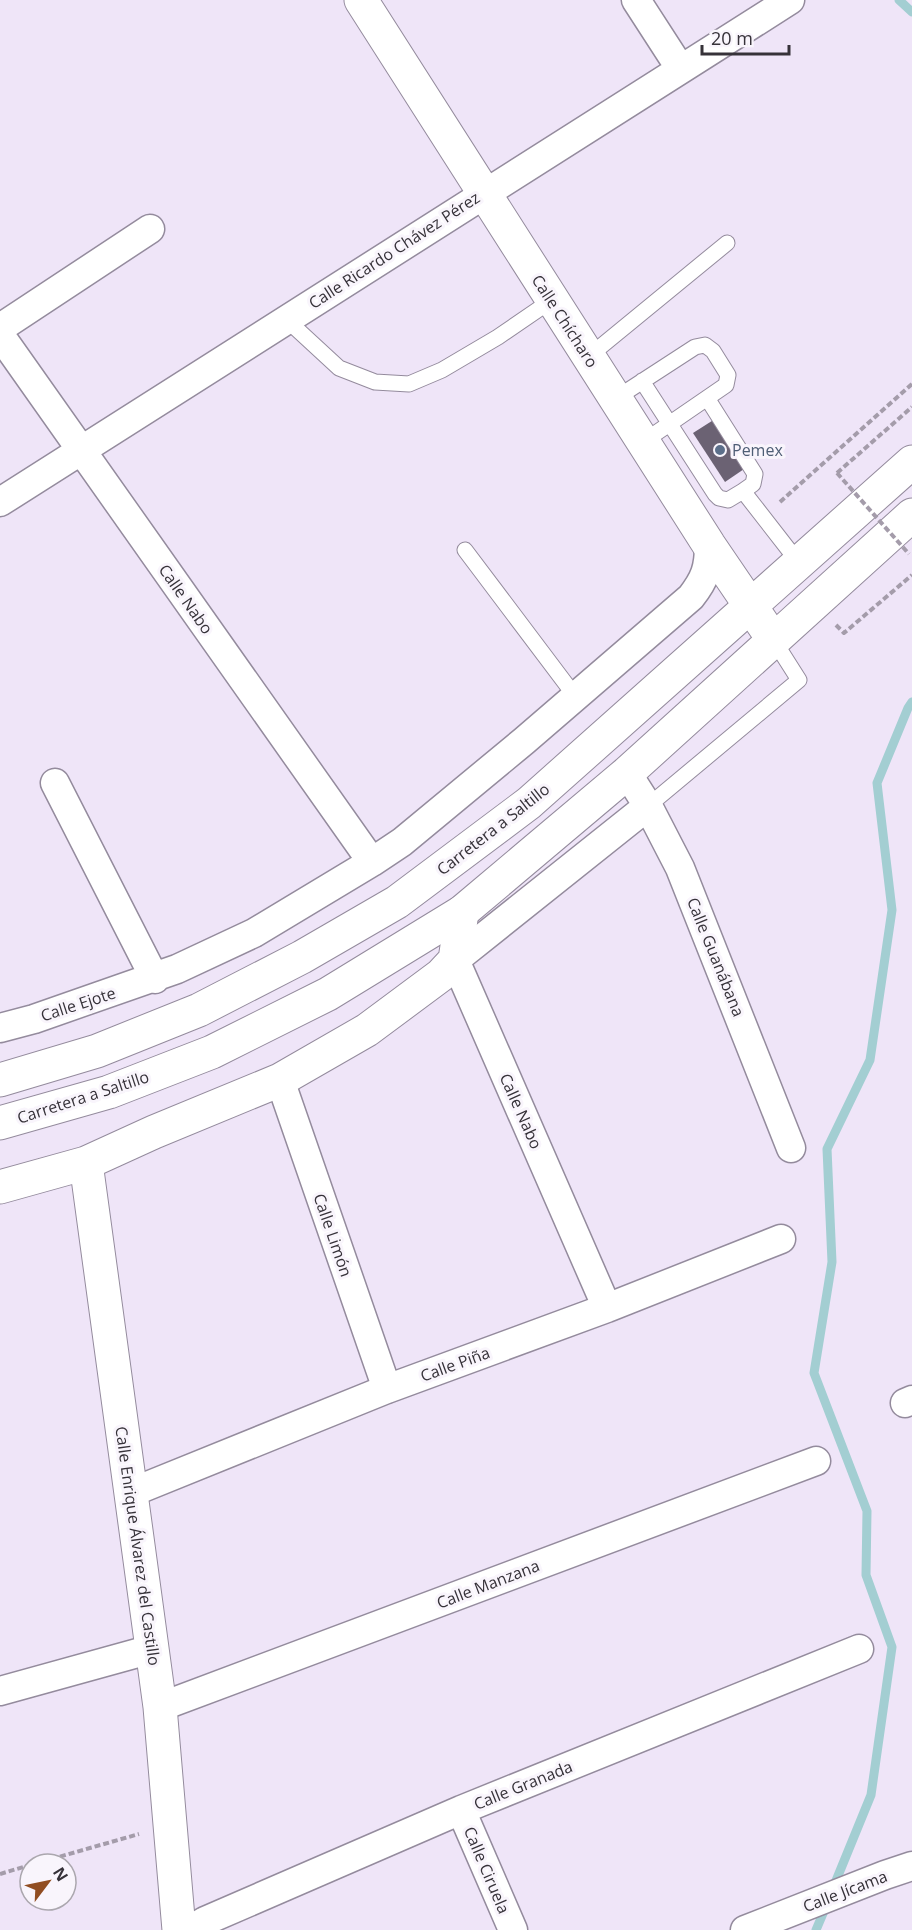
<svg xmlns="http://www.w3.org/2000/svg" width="912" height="1930" font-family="'Open Sans',sans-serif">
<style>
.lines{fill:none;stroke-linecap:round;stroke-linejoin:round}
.stream{stroke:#a3ced2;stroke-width:9}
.building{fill:#6b6273}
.lane-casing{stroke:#948b9d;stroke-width:17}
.street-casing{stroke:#948b9d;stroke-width:31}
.secondary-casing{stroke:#948b9d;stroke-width:35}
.primary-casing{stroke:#948b9d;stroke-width:35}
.path{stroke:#a49caa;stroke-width:4;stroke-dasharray:6 3;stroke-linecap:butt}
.lane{stroke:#fff;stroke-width:15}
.street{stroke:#fff;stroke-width:28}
.secondary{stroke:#fff;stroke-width:33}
.primary{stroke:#fff;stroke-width:33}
.path-bridge{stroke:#a49caa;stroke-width:4;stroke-dasharray:6 3;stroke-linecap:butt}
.service-dot{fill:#5c6f8a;stroke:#f9f5fc;stroke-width:2}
.labels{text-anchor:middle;stroke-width:6;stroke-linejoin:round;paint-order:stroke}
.street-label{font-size:16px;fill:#363239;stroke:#f9f5fc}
.service-label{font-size:16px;fill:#4e5e75;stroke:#f9f5fc;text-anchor:start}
</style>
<rect width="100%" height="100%" fill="#efe5f8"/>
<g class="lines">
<path class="stream" d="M 899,0 L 912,12
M 833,1888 L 871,1795 L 892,1647 L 866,1575 L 867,1511 L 814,1373 L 832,1262 L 827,1149 L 870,1060 L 892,910 L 877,783 L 908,708 L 912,702
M 816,1930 L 827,1904"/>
</g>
<path class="building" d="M 715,419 L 747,467 L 725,482 L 693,433 Z"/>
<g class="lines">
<g class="lane-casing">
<path id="lane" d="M 287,320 L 339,368 L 375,382 L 409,384 L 442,370 L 498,337 L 552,300
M 588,357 L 727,243
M 642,381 L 715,494 L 719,498 L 728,500 L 743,491
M 707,398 L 755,474 L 753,484 L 743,491 L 799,563
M 615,399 L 695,347 L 705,345 L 713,351 L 728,375 L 726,385 L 643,442
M 465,550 L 575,696
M 648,806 L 799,680 L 773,639"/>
</g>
<g class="street-casing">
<path id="street" d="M 636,0 L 680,68
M 0,328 L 150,229
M 0,335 L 372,862
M 0,502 L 790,0
M 627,773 L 648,806 L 680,868 L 791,1148
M 55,783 L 155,979
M 0,1028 L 34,1019 L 177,969 L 254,933 L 372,862 L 402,842 L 524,741 L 691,597 C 705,579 709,568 709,545
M 280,1080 L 387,1389
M 607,1308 L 455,960 L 648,806
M 905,1403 L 912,1400
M 130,1493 L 387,1389 L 607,1308 L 781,1239
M 0,1691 L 152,1649
M 160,1707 L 816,1461
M 461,1810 L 513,1930
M 190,1930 L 205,1921 L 461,1810 L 859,1649
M 745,1930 L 885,1875 L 912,1866"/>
</g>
<g class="secondary-casing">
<path id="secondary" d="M 361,0 L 709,545 L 773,639
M 86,1163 L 160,1707 L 179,1930
M 0,1187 L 86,1163 L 154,1132 L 280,1080 L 367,1030 L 441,975 L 455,960 L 462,912"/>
</g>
<g class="primary-casing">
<path id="primary" d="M 0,1080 L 97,1051 L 199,1010 L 302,957 L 397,902 L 529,803 L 912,462
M 0,1123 L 109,1092 L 212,1052 L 328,994 L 462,912 L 627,773 L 912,515"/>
</g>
<path class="path" d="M 837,473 L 912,407
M 780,502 L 912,384
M 836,625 L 844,633 L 912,575
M 34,1864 L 139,1834
M 0,1874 L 30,1865"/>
<use href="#lane" class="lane"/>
<use href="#street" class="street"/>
<use href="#secondary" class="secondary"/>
<use href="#primary" class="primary"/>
<path class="path-bridge" d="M 837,473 L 909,554"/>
</g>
<circle class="service-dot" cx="720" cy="450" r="6"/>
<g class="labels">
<g class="street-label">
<text transform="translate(394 250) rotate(-33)" y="6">Calle Ricardo Chávez Pérez</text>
<text transform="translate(565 321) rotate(57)" y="6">Calle Chícharo</text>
<text transform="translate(186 599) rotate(55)" y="6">Calle Nabo</text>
<text transform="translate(493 829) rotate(-38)" y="6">Carretera a Saltillo</text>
<text transform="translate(716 957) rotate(68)" y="6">Calle Guanábana</text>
<text transform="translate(78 1004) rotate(-18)" y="6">Calle Ejote</text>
<text transform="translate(83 1097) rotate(-18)" y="6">Carretera a Saltillo</text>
<text transform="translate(521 1111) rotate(66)" y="6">Calle Nabo</text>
<text transform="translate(333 1235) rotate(71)" y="6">Calle Limón</text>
<text transform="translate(455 1364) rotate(-20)" y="6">Calle Piña</text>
<text transform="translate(138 1546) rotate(82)" y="6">Calle Enrique Álvarez del Castillo</text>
<text transform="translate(488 1584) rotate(-21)" y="6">Calle Manzana</text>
<text transform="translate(523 1785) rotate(-22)" y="6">Calle Granada</text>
<text transform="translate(487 1870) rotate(67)" y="6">Calle Ciruela</text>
<text transform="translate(845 1891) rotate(-21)" y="6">Calle Jícama</text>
</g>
<g class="service-label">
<text x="732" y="456">Pemex</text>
</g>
</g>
<g transform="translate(48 1882) rotate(58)"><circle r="28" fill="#f9f5fc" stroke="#aba7ae" stroke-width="1.5"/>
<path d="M0-4.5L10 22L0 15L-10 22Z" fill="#914d21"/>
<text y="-9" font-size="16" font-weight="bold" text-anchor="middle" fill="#363239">N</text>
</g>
<path d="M702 45v9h87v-9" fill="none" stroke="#363239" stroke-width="3"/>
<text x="711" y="45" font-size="18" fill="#363239" stroke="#f9f5fc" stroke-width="4.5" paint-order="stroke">20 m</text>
</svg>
